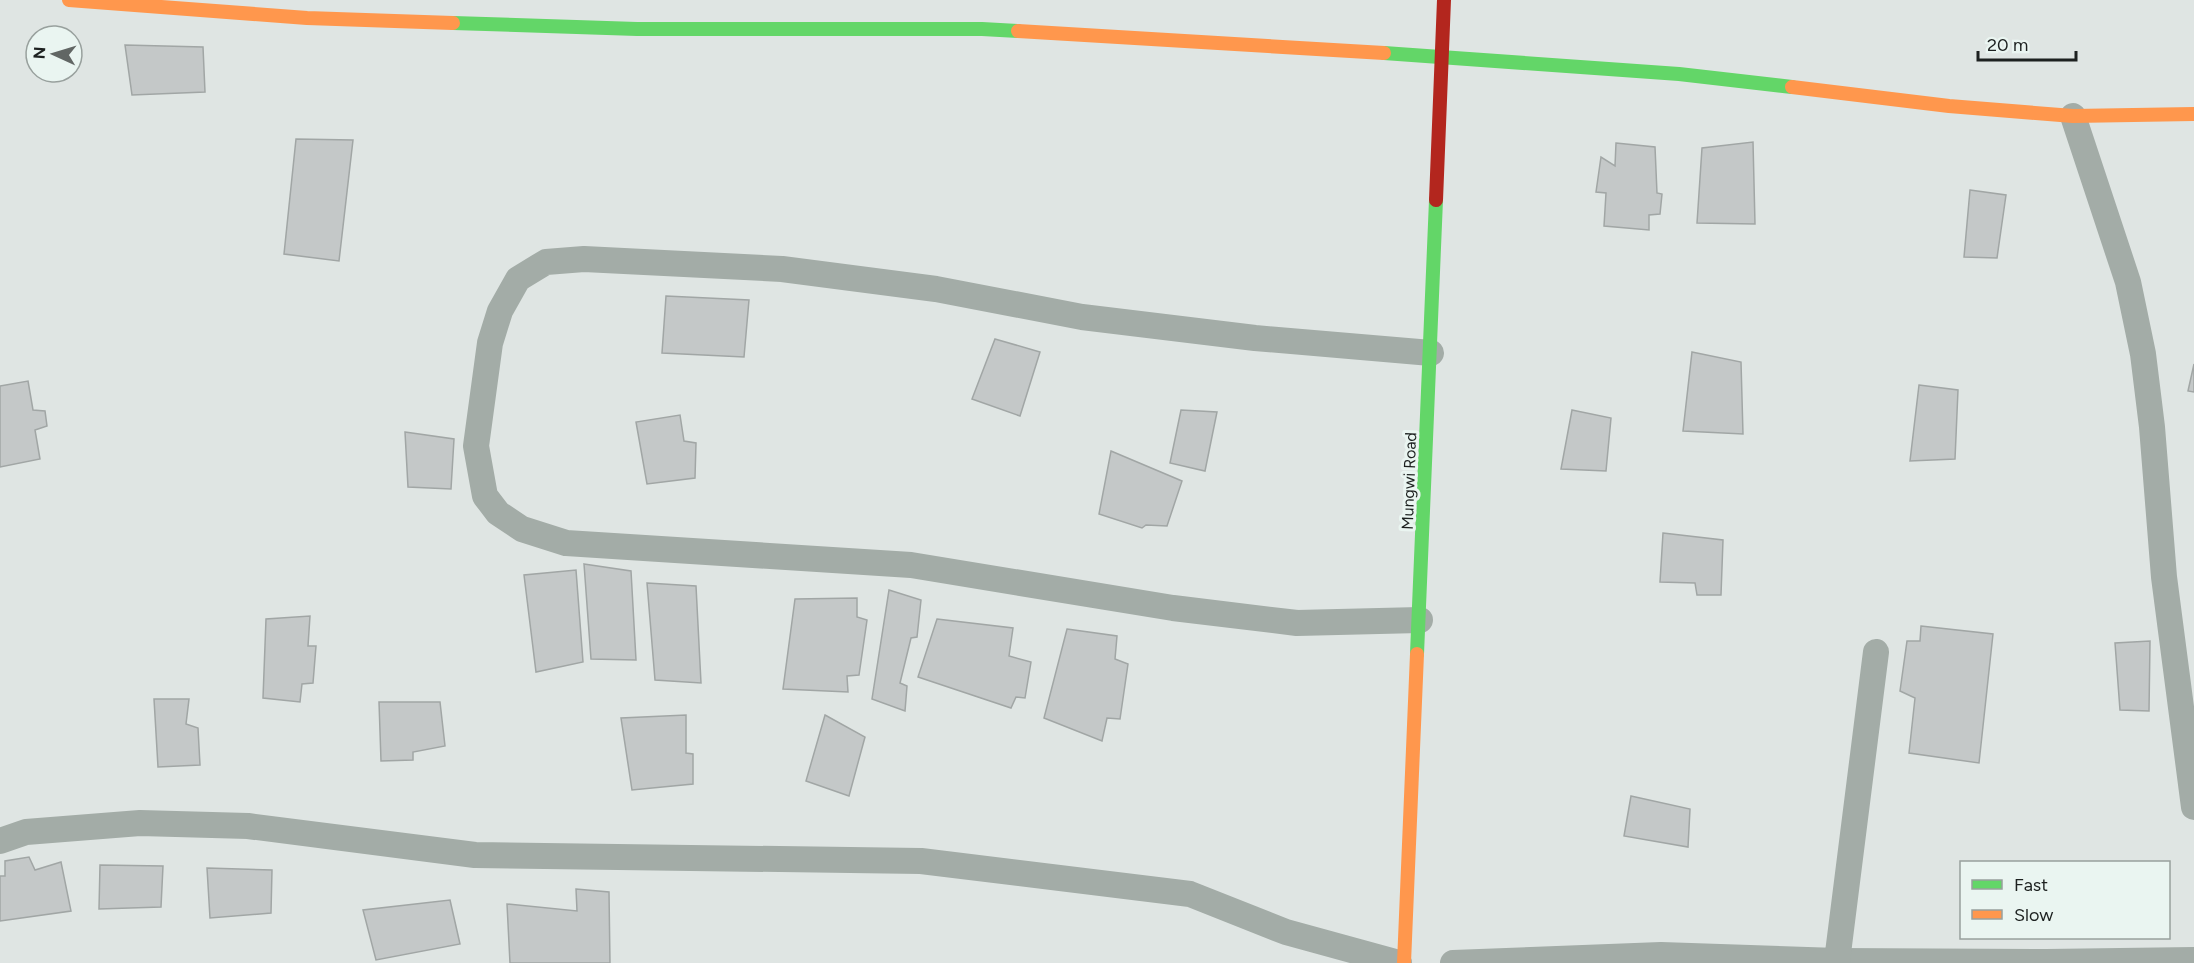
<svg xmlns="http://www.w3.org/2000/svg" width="2194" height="963" font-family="Figtree,sans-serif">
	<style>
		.building { fill: #c4c8c8; stroke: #a1a6a5; stroke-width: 1.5 }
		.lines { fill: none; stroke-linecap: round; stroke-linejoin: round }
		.street { stroke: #a3aca7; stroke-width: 26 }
		.fast { stroke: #63d668; stroke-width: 14 }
		.slow { stroke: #ff974d; stroke-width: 14 }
		.jam { stroke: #b3261e; stroke-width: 14 }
		.labels { text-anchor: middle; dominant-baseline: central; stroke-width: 6; stroke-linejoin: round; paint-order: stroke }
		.street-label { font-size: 16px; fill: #1d2120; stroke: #eaf5f1 }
	</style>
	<rect width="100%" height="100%" fill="#dfe5e3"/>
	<!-- building -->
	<g class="building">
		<path d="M 125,45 L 203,47 L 205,92 L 132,95 Z"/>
		<path d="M 296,139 L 353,140 L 339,261 L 284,254 Z"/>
		<path d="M 1753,142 L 1755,224 L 1697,223 L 1702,148 Z"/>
		<path d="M 1616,143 L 1655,147 L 1657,193 L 1662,194 L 1660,214 L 1649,215 L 1649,230 L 1604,226 L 1606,193 L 1596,192 L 1601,157 L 1615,166 Z"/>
		<path d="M 1970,190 L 2006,195 L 1997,258 L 1964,257 Z"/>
		<path d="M 666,296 L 749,300 L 744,357 L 662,353 Z"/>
		<path d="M 995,339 L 1040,352 L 1020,416 L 972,399 Z"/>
		<path d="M 1692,352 L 1741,362 L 1743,434 L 1683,431 Z"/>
		<path d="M 2194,364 L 2194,392 L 2188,391 Z"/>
		<path d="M 28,381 L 33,410 L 45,411 L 47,426 L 35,430 L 40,459 L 0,467 L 0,386 Z"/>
		<path d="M 1919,385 L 1958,390 L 1955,459 L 1910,461 Z"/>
		<path d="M 1181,410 L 1217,412 L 1205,471 L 1170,463 Z"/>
		<path d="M 1572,410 L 1611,418 L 1606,471 L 1561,469 Z"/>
		<path d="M 680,415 L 684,441 L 696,443 L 695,478 L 647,484 L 636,422 Z"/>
		<path d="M 405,432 L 454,439 L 451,489 L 408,487 Z"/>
		<path d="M 1111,451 L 1182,481 L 1167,526 L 1146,525 L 1142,528 L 1099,514 Z"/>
		<path d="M 1663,533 L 1723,540 L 1721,595 L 1697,595 L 1695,583 L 1660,582 Z"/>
		<path d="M 584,564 L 631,571 L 636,660 L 591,659 Z"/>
		<path d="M 576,570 L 583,662 L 536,672 L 524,575 Z"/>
		<path d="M 647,583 L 696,586 L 701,683 L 655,680 Z"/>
		<path d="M 889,590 L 921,600 L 917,637 L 911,638 L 900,683 L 907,686 L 905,711 L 872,699 Z"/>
		<path d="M 857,598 L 857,617 L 867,620 L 859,675 L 847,676 L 848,692 L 783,689 L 795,599 Z"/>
		<path d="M 310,616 L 308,646 L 316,646 L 313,683 L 302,684 L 300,702 L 263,698 L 266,619 Z"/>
		<path d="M 937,619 L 1013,628 L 1009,656 L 1031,662 L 1025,698 L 1016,697 L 1011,708 L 918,677 Z"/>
		<path d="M 1921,626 L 1993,634 L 1979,763 L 1909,753 L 1915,698 L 1900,691 L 1907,641 L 1920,641 Z"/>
		<path d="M 1067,629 L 1117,636 L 1115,659 L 1128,664 L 1120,719 L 1107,718 L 1102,741 L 1044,718 Z"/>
		<path d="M 2150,641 L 2149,711 L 2120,710 L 2115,643 Z"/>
		<path d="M 154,699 L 189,699 L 186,724 L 198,728 L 200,765 L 158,767 Z"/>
		<path d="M 379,702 L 440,702 L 445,746 L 413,752 L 413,760 L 381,761 Z"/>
		<path d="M 686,715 L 686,753 L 693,754 L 693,784 L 632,790 L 621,718 Z"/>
		<path d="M 825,715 L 865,737 L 849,796 L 806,781 Z"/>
		<path d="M 1631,796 L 1690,809 L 1688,847 L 1624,836 Z"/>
		<path d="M 29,857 L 35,870 L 61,862 L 71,911 L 0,921 L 0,876 L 5,876 L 5,861 Z"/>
		<path d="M 100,865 L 163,866 L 161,907 L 99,909 Z"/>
		<path d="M 207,868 L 272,870 L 271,913 L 210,918 Z"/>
		<path d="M 576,889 L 609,892 L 610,963 L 510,963 L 507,904 L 577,911 Z"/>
		<path d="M 450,900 L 460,944 L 376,960 L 363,910 Z"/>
	</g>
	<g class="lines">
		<!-- street -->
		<g class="street">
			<path d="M 2073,116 L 2128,282 L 2143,354 L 2152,427 L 2164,577 L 2194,807"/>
			<path d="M 1420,620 L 1297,623 L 1173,608 L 911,565 L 566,543 L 522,529 L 498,513 L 485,496 L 476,446 L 490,343 L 500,311 L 518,279 L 546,262 L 584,259 L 782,269 L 936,289 L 1082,317 L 1255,338 L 1431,353"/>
			<path d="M 0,841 L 26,832 L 140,823 L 248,826 L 475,855 L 921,861 L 1190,894 L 1286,932 L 1399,963"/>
			<path d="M 1837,961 L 2046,962 L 2194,960"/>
			<path d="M 1453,963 L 1661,955 L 1837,961 L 1876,652"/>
		</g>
		<!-- fast -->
		<g class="fast">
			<path d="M 453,23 L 637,29 L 982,29 L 1018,31"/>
			<path d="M 1384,53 L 1679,74 L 1792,87"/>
			<path d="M 1417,654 L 1436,200"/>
		</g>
		<!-- slow -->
		<g class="slow">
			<path d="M 69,0 L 307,18 L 453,23"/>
			<path d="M 1018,31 L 1384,53"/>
			<path d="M 1792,87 L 1949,106 L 2073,116 L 2194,114"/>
			<path d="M 1404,963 L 1417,654"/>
		</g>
		<!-- jam -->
		<path class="jam" d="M 1436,200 L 1444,0"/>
	</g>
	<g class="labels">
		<!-- street labels -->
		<g class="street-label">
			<text transform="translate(1409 481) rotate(-88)">Mungwi Road</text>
		</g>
	</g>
	<!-- legend -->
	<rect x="1960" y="861" width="210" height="78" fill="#eaf5f1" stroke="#98a09d" stroke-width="1.5"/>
	<rect x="1972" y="880" width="30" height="9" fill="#63d668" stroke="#98a09d" stroke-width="1.5"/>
	<text x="2014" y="891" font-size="18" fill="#1d2120">Fast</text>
	<rect x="1972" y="910" width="30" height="9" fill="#ff974d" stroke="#98a09d" stroke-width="1.5"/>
	<text x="2014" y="921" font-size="18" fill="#1d2120">Slow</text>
	<!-- north arrow -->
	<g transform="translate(54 54) rotate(274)"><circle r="28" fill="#eaf5f1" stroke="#98a09d" stroke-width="1.5"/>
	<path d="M0-4.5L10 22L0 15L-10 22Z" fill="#616664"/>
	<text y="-9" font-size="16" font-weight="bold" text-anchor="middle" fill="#1d2120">N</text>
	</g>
	<!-- scale -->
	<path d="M1978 51v9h98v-9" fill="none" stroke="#1d2120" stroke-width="3"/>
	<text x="1987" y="51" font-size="18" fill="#1d2120" stroke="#eaf5f1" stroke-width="4.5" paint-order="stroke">20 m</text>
</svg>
